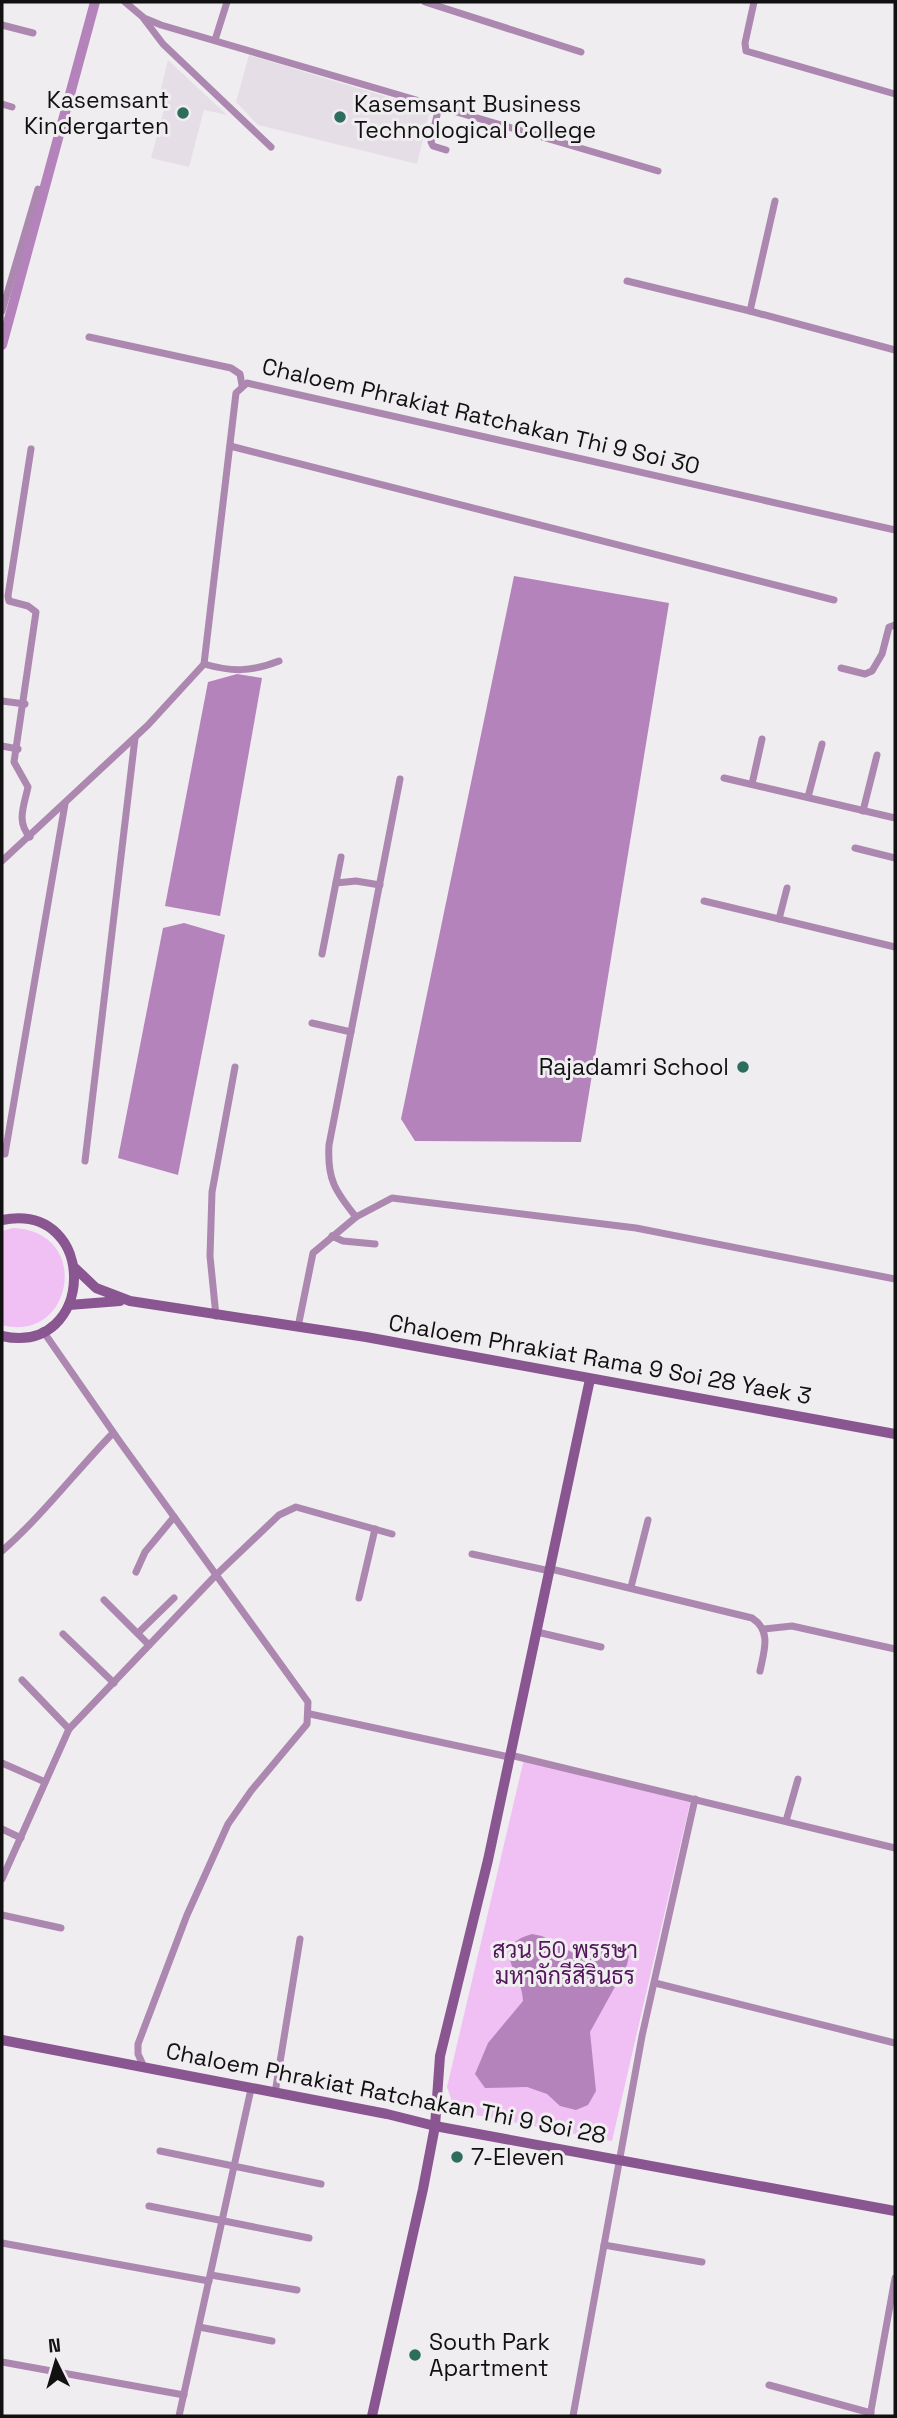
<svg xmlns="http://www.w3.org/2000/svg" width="897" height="2418" font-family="'Space Grotesk',Sarabun,sans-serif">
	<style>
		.built { fill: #e6dee7 }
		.green { fill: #f0c0f5 }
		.water { fill: #b583bb }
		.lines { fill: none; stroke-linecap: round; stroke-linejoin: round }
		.canal { stroke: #b583bb; stroke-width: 10 }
		.street { stroke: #ac88b0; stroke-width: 7 }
		.secondary { stroke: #8a5691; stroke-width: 10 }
		.poi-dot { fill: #2d6d5c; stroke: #f0edf0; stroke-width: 2.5 }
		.labels { text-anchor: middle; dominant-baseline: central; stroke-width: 6; stroke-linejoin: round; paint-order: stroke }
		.poi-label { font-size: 23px; fill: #121112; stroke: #f0edf0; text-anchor: start }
		.street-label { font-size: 23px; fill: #121112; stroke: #f0edf0 }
		.park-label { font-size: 23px; fill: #53165b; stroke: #f0edf0 }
	</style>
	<rect width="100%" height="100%" fill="#f0edf0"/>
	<!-- built -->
	<g class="built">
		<path d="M 249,55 L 430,110 L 417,164 L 258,125 L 236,102 Z"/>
		<path d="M 168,60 L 227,115 L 204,110 L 189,167 L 151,158 L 166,102 L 158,100 Z"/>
	</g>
	<!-- green -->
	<g class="green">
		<path d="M 13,1228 C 93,1231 73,1344 2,1325 L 2,1231 Z"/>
		<path d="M 524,1759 L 691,1799 L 612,2141 L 455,2111 L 447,2087 Z"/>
	</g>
	<!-- water -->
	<g class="water">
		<path d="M 514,576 L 669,603 L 581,1142 L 415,1141 L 401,1119 Z"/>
		<path d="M 237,674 L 262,678 L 220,916 L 165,906 L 208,682 Z"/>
		<path d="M 184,923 L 225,935 L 178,1175 L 118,1158 L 163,928 Z"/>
		<path d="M 532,1934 L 542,1936 L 575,1954 L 623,1949 L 629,1956 L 627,1965 L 590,2032 L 596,2091 L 588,2105 L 576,2110 L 560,2106 L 547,2094 L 527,2087 L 485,2088 L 475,2074 L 488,2043 L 523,2001 C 523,1973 487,1947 532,1934 Z"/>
	</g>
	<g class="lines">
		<!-- canal -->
		<path class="canal" d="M 2,345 L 95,2"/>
		<!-- street -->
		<g class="street">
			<path d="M 125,2 L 144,18 L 161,25 L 658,171"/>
			<path d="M 425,2 L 581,52"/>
			<path d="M 754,2 L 745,43 L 746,51 L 895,94"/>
			<path d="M 144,19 L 163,44 L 271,147"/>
			<path d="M 2,25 L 33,33"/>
			<path d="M 215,40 L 227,2"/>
			<path d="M 2,104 L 12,107"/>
			<path d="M 439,106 L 431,142 L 433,146 L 446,150"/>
			<path d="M 775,201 L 750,311 L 895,350"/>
			<path d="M 627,281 L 750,311"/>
			<path d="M 2,311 L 38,189"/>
			<path d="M 89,337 L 231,368 L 240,374 L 242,385"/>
			<path d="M 230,446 L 834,600"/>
			<path d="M 204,664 C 232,672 251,672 279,661"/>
			<path d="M 841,668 L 865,674 L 872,671 L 882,654 L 889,627 L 895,625"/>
			<path d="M 2,701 L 25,704"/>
			<path d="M 2,746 L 18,749"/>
			<path d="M 724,778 L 895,818"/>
			<path d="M 752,784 L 762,739"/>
			<path d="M 808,797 L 822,744"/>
			<path d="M 863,811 L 877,755"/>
			<path d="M 30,837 C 16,822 24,806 28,787 L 14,762 L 36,612 L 28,606 L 9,601 L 8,596 L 31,449"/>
			<path d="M 855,848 L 895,858"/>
			<path d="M 2,861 L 148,725 L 204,664 L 236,393 L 247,383 L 895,530"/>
			<path d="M 336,883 L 356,881 L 380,885"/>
			<path d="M 704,901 L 895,947"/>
			<path d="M 779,919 L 787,888"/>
			<path d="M 322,954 L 341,857"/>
			<path d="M 312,1023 L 351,1032"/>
			<path d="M 5,1154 L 65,804"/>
			<path d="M 85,1161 L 135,738"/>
			<path d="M 356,1217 C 335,1191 327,1179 329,1145 L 400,779"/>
			<path d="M 332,1236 L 343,1241 L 375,1244"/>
			<path d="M 216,1316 L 210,1256 L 212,1192 L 235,1067"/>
			<path d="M 298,1327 L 313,1253 L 356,1217 L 392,1198 L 636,1228 L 895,1279"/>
			<path d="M 43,1331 L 120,1442 L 308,1702 L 307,1724 L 251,1791 L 228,1824 L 187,1915 L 138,2044 L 138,2054 L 144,2067"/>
			<path d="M 2,1551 C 43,1515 75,1472 113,1433"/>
			<path d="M 472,1554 L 550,1571"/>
			<path d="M 551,1569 L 752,1618 C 772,1631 764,1651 760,1671"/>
			<path d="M 136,1572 L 145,1552 L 174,1517"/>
			<path d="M 631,1587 L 648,1520"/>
			<path d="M 359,1598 L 375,1529"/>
			<path d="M 104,1600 L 149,1645"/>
			<path d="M 764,1629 L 792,1626 L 895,1649"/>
			<path d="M 537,1632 L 601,1647"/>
			<path d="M 138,1633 L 174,1598"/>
			<path d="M 63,1634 L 114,1683"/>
			<path d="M 22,1680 L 69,1729"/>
			<path d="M 310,1714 L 509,1757"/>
			<path d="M 510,1755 L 895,1848"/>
			<path d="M 2,1763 L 45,1782"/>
			<path d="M 786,1821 L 798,1779"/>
			<path d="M 2,1829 L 21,1838"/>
			<path d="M 2,1879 L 69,1729 L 216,1575 L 279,1515 L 296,1507 L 392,1534"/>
			<path d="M 2,1915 L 61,1928"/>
			<path d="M 655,1983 L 895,2043"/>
			<path d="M 275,2093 L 300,1939"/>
			<path d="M 160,2151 L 321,2184"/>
			<path d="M 149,2206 L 309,2238"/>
			<path d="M 2,2243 L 209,2281"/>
			<path d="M 604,2245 L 702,2262"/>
			<path d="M 211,2275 L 297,2290"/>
			<path d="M 199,2327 L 272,2341"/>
			<path d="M 2,2362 L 184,2395"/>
			<path d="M 769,2385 L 871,2413"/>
			<path d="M 179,2416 L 251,2089"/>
			<path d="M 573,2416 L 642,2036 L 695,1799"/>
			<path d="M 870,2416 L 895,2278"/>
		</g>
		<!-- secondary -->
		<g class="secondary">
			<path d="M 2,1220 C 100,1201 96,1357 2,1336"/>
			<path d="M 75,1268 L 96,1288 L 130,1301 L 366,1337 L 895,1434"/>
			<path d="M 69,1305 L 120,1301"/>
			<path d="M 2,2040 L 387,2114 L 435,2126 L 895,2211"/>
			<path d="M 372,2416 L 423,2189 L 435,2126 L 440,2056 L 488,1860 L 590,1379"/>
		</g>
	</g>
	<!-- markers -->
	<g class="poi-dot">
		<circle cx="183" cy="113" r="7"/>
		<circle cx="340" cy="117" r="7"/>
		<circle cx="743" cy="1067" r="7"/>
		<circle cx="457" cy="2157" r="7"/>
		<circle cx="415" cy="2355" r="7"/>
	</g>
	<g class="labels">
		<!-- poi labels -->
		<g class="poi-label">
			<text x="169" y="100" text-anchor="end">Kasemsant<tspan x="169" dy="26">Kindergarten</tspan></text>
			<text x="354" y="104">Kasemsant Business<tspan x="354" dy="26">Technological College</tspan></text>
			<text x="729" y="1067" text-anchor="end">Rajadamri School</text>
			<text x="471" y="2157">7-Eleven</text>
			<text x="429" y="2342">South Park<tspan x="429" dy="26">Apartment</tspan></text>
		</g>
		<!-- street labels -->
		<g class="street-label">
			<text transform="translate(481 416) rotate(13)">Chaloem Phrakiat Ratchakan Thi 9 Soi 30</text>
			<text transform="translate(600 1359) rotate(10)">Chaloem Phrakiat Rama 9 Soi 28 Yaek 3</text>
			<text transform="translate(386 2093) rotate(11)">Chaloem Phrakiat Ratchakan Thi 9 Soi 28</text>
		</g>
		<!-- park labels -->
		<g class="park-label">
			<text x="565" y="1950">สวน 50 พรรษา<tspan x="565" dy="26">มหาจักรีสิรินธร</tspan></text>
		</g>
	</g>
	<!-- border -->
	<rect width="897" height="2418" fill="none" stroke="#121112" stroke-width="7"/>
	<!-- north arrow -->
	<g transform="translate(56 2362) rotate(355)" stroke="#f0edf0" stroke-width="5" paint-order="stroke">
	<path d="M0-5L12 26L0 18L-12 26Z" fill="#121112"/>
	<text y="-10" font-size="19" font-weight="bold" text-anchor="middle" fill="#121112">N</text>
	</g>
</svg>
